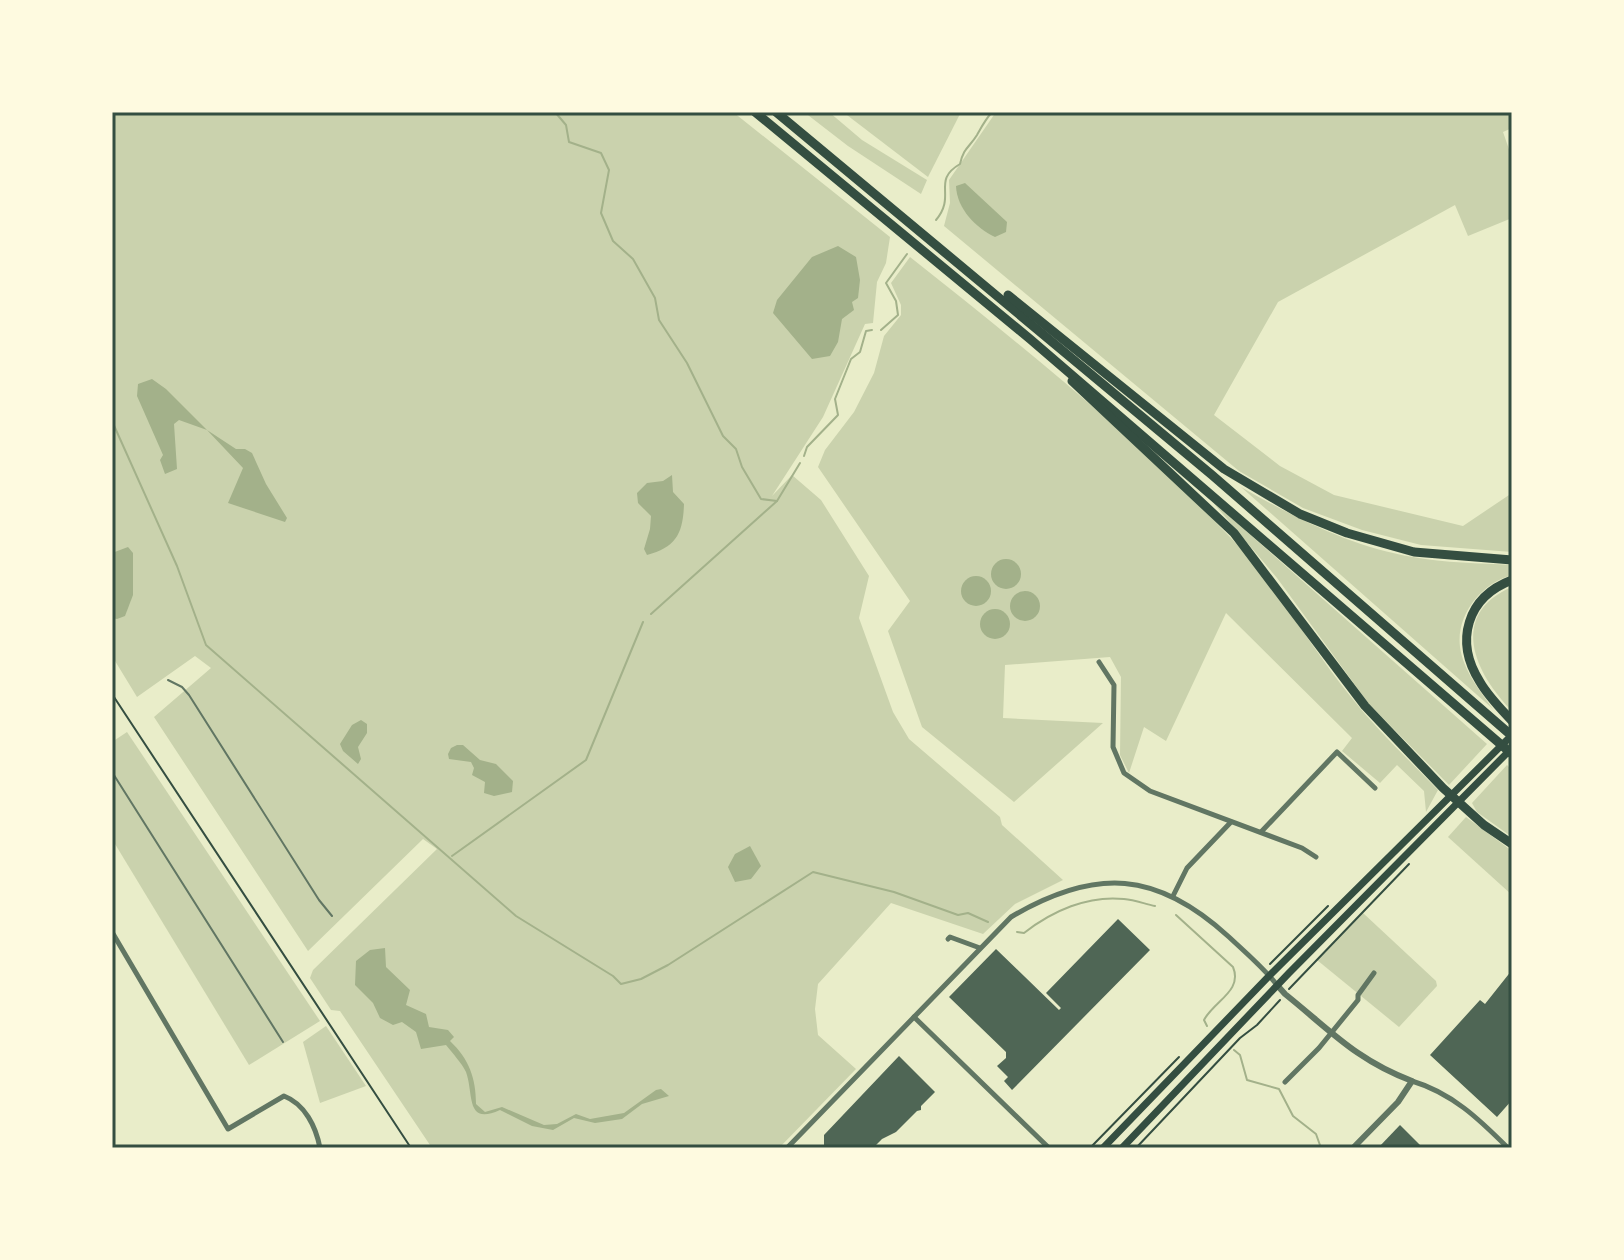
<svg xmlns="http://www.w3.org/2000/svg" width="1624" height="1260" font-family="Helvetica,sans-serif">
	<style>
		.green { fill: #cad2ad }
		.water { fill: #a3b18a }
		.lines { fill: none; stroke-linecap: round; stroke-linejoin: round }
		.stream { stroke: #a3b18a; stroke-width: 2 }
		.building { fill: #4f6655 }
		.path { stroke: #344e41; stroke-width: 2 }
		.service { stroke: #617663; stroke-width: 2 }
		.minor { stroke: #617663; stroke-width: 5 }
		.tertiary { stroke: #617663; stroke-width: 6 }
		.secondary { stroke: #344e41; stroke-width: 7 }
		.motorway { stroke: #344e41; stroke-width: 9 }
		.neatline { fill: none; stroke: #344e41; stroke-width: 3 }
	</style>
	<rect width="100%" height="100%" fill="#e9edc9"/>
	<!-- green -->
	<g class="green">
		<path d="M 112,112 L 733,112 L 890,237 L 886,263 L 877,282 L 873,323 L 865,324 L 823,417 L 772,496 L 792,475 L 821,500 L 869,576 L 859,618 L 893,712 L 909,739 L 1000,817 L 1002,825 L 1063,880 L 1015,904 L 983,934 L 891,903 L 818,984 L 815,1009 L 818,1035 L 856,1069 L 779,1148 L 432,1148 L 340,1011 L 331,1010 L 310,978 L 313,970 L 437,849 L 423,839 L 308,951 L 154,717 L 211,668 L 195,656 L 137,697 L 112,656 Z"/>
		<path d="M 804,112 L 829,112 L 862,140 L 927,180 L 921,194 L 848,146 Z"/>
		<path d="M 843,112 L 961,112 L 928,177 Z"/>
		<path d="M 996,112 L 1512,112 L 1512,128 L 1503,132 L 1512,158 L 1512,218 L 1468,236 L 1455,205 L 1278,302 L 1214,415 L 1280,466 L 1334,495 L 1463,526 L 1512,493 L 1512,552 L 1421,545 L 1362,530 L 1303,508 L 1239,471 L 944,226 L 950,203 L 949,180 Z"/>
		<path d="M 910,257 C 1021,345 1132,434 1230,537 C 1276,585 1309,645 1351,697 C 1377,730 1408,759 1438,790 L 1426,812 L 1424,791 L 1397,765 L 1380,783 L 1342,751 L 1352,738 L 1226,613 L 1166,741 L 1144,727 L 1129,773 L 1120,755 L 1121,677 L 1110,657 L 1005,665 L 1003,718 L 1103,723 L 1014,802 L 922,727 L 888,631 L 910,601 L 818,467 L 825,450 L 854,412 L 874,373 L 884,336 L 901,315 L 901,305 L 891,283 Z"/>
		<path d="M 1241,487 C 1294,517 1351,547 1413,557 C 1445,563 1479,563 1512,565 L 1512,575 C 1482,583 1456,614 1460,647 C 1463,670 1480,691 1493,709 Z"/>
		<path d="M 1211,500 L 1487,744 L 1449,785 L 1369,704 L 1277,578 Z"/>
		<path d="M 1512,587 L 1512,711 C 1474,673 1448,614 1512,587 Z"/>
		<path d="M 127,732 L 320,1021 L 249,1065 L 112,839 L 112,742 Z"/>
		<path d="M 1507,765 L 1512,770 L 1512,837 L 1477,812 L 1472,803 Z"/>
		<path d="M 1466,817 L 1512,851 L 1512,895 L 1448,837 Z"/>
		<path d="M 1363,913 L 1436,981 L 1437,986 L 1399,1027 L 1317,960 Z"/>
		<path d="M 326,1026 L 366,1086 L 320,1103 L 303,1042 Z"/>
	</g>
	<!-- water -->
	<g class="water">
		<path d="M 965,183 L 1007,222 L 1006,232 L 995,237 C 976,228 957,209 956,186 Z"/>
		<path d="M 838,246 L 856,257 L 860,280 L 858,298 L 852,302 L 854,310 L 842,319 L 838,342 L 830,356 L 812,359 L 773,313 L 777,300 L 812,257 Z"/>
		<path d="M 152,379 L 166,389 L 207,430 L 236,449 L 245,449 L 252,453 L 266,484 L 287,518 L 285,522 L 228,503 L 243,468 L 207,430 L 179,420 L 174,424 L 177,469 L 165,474 L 160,460 L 163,455 L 137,396 L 138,384 Z"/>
		<path d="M 672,475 L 673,492 L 684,504 C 683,534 676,547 647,555 L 644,549 L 650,529 L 651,516 L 638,503 L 637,493 L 647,483 L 663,481 Z"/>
		<path d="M 128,547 L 133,553 L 133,595 L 125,616 L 117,619 L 112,618 L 112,553 Z"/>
		<circle cx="1006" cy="574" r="15"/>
		<circle cx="976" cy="591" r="15"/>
		<circle cx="1025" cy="606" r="15"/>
		<circle cx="995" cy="624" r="15"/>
		<path d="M 361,720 L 367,724 L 367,733 L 358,747 L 361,759 L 358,764 L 343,751 L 340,744 L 352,725 Z"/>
		<path d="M 457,745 L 463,745 L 480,760 L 496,764 L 513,781 L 512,792 L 494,796 L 484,793 L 485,782 L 472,775 L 474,768 L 471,762 L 449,759 L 448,754 L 451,748 Z"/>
		<path d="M 750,846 L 761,866 L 751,879 L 735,882 L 728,867 L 735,854 Z"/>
		<path d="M 385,948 L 386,967 L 410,990 L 406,1005 L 426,1014 L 429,1027 L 448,1030 L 454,1037 L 450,1041 C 469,1059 476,1078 476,1104 L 485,1112 L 502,1107 L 544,1125 L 557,1124 L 576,1114 L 590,1119 L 624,1113 L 656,1090 L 661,1089 L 669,1096 L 642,1104 L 622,1119 L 595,1123 L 574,1118 L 553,1130 L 532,1126 L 500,1110 C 465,1126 474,1094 466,1072 C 461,1062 453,1054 446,1045 L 421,1049 L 416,1032 L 402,1022 L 393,1025 L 380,1018 L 373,1003 L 355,985 L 356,961 L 370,950 Z"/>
	</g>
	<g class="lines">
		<!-- stream -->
		<g class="stream">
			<path d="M 555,112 L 566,125 L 569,142 L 601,153 L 609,170 L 601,213 L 613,241 L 633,259 L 655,298 L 659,320 L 687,363 L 723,436 L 736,449 L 742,467 L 761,499 L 777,501"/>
			<path d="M 936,220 C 957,195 931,181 960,164 C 964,147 969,148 977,135 C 982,126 985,120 992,112"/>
			<path d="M 881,330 L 898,315 L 896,301 L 886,283 L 907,254"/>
			<path d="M 112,421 L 177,566 L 206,645 L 516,916 L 613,976 L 621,984 L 641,979 L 668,965 L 813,872 L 894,892 L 958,915 L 968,913 L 988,922"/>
			<path d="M 804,456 L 807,447 L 838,415 L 835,399 L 851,359 L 860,352 L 866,331 L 872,330"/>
			<path d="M 651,614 L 777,501 L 800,463"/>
			<path d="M 452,856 L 586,760 L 643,622"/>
			<path d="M 1176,915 L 1233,967 C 1243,991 1214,1001 1204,1020 L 1207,1026"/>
			<path d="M 1017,932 L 1024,933 C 1052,911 1088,895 1124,899 C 1135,900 1145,904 1155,906"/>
			<path d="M 1234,1050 L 1240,1055 L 1247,1080 L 1279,1089 L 1293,1116 L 1316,1134 L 1321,1148"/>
		</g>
	</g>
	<!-- building -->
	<g class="building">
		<path d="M 1118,919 L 1150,950 L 1012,1090 L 1004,1081 L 1008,1077 L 997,1066 L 1006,1058 L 1006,1052 L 949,997 L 996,949 L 1059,1010 L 1061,1008 L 1046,993 Z"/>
		<path d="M 1512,970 L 1512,1100 L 1497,1117 L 1430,1055 L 1480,1000 L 1485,1004 Z"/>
		<path d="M 899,1056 L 935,1092 L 921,1106 L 921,1110 L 917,1111 L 896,1132 L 882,1139 L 873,1148 L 824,1148 L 824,1135 Z"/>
		<path d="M 1400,1125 L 1423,1148 L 1378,1148 Z"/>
	</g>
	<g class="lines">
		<!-- path -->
		<g class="path">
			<path d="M 112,694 L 411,1148"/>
			<path d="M 1270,964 L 1328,906"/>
			<path d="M 1289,989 L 1409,864"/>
			<path d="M 1090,1148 L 1179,1057"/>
			<path d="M 1136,1148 L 1240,1038 L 1257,1025 L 1280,1000"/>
		</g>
		<!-- service -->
		<g class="service">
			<path d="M 168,680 L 182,687 L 189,695 L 319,900 L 332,916"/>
			<path d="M 112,772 L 283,1042"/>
		</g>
		<!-- minor -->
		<g class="minor">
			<path d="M 1099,662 L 1114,685 L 1113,747 L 1124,773 L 1150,791 L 1302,848 L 1316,857"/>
			<path d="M 1261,832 L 1337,752 L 1375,788"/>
			<path d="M 1173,896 L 1187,868 L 1231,822"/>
			<path d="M 112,932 L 228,1129 L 284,1096 C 305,1104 316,1127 320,1148"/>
			<path d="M 948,939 L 950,937 L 980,948"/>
			<path d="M 914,1017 L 1049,1148"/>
			<path d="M 1412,1081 C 1452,1093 1479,1119 1508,1148"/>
			<path d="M 1285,1082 L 1319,1048 L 1358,1000 L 1358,995 L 1374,973"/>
			<path d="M 787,1148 L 1011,917 C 1096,867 1157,871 1229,937 C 1246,953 1263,967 1277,985"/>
		</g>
		<!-- tertiary -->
		<path class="tertiary" d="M 1277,985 L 1285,994 C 1330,1030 1356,1060 1412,1081 L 1398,1102 L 1353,1148"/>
		<!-- secondary -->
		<g class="secondary">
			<path d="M 1103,1148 L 1270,975 L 1512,735"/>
			<path d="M 1122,1148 L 1289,973 L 1512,748"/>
		</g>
		<!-- motorway -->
		<g class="motorway">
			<path d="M 755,112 L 1030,339 L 1512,754"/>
			<path d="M 776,112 L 1212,475 L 1512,736"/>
			<path d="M 1008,295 L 1224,469 L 1300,514 L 1347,533 L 1414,552 L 1512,560"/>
			<path d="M 1072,381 L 1234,533 L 1365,706 L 1443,788 L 1484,825 L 1512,844"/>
			<path d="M 1512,580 C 1467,597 1454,641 1480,682 C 1488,696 1501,709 1512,721"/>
		</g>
	</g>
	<!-- border -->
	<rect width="1624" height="1260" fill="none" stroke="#fefae0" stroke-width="228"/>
	<rect x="114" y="114" width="1396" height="1032" class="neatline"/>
</svg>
